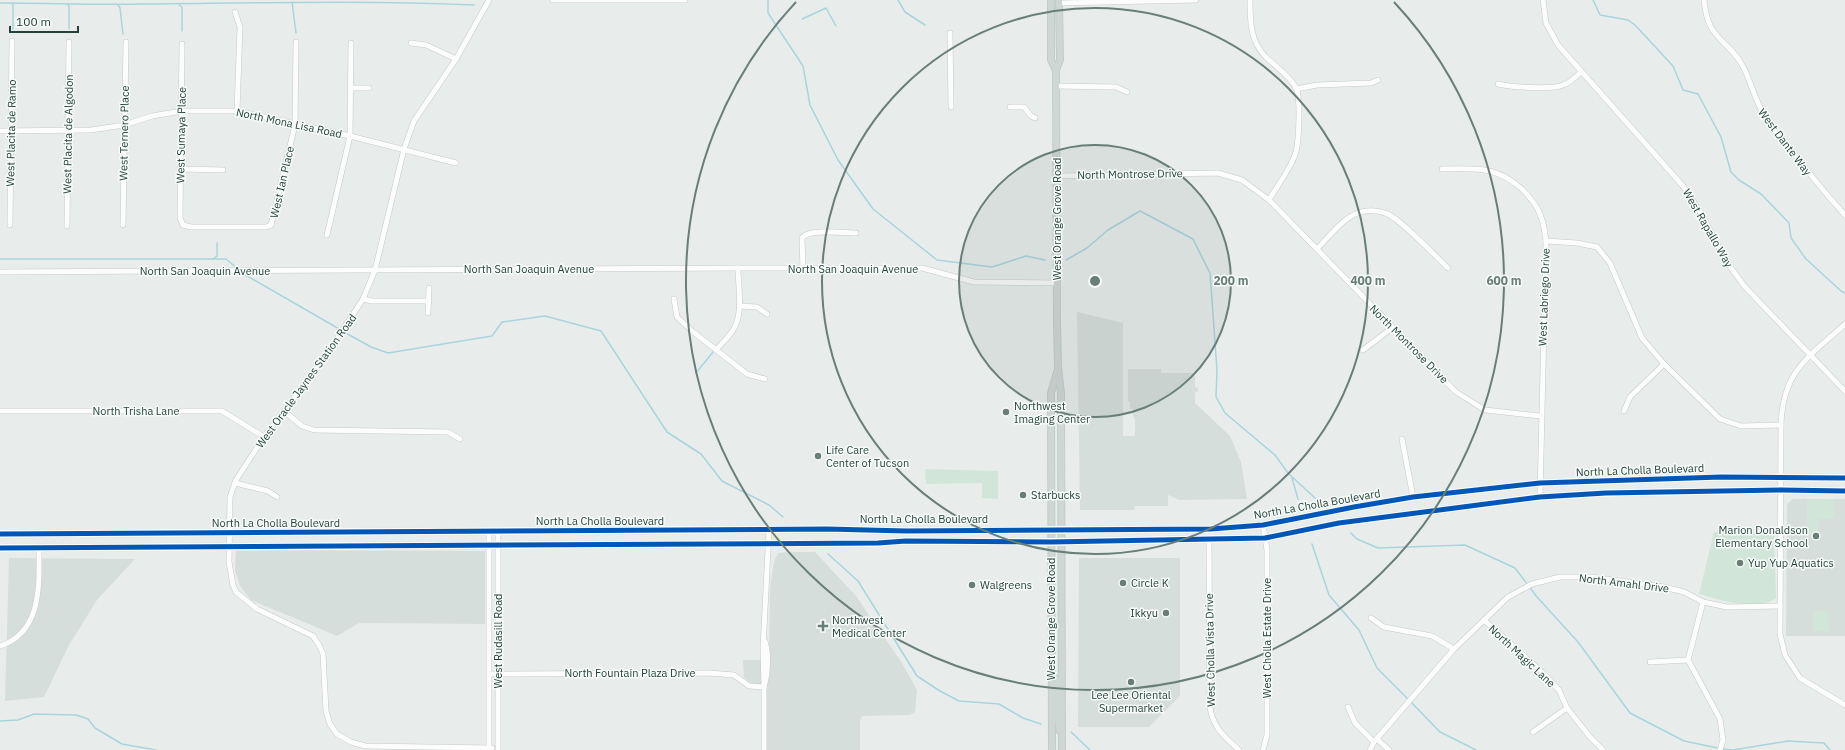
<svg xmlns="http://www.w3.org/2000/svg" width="1845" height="750" font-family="'IBM Plex Sans',sans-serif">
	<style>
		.built { fill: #d6dedb }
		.green { fill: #d1e6d8 }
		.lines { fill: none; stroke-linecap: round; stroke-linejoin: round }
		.stream { stroke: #a9d4db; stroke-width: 1.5 }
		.minor-casing { stroke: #c5cac8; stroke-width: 6 }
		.major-casing { stroke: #c3ccc9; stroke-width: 8 }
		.minor { stroke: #fcfcfc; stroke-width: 5 }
		.major { stroke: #cfd7d5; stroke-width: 6 }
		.cycleway-casing { stroke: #f7fbf9; stroke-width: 8 }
		.cycleway { stroke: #0057b8; stroke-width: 5 }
		.ring { fill: none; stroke: #697e78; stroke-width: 2 }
		.poi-dot { fill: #697e78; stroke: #f7fbf9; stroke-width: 1.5 }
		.labels { text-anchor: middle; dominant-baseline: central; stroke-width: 3; stroke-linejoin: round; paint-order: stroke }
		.street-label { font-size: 11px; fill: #24423a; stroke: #f7fbf9 }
		.poi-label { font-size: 11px; fill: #24423a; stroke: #f7fbf9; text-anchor: start }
		.centre { fill: #697e78; stroke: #f7fbf9; stroke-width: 2 }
		.ring-label { font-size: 12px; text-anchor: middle; font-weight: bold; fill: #697e78; stroke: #f7fbf9; stroke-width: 3; stroke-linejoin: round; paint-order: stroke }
	</style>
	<rect width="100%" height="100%" fill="#e8edeb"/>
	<!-- built -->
	<g class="built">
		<path d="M 1077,312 L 1123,323 L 1123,436 L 1135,436 L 1135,420 L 1132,412 L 1134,411 L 1133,409 L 1130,409 L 1130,402 L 1128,401 L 1128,369 L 1161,369 L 1161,373 L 1195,373 L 1195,387 L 1198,388 L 1198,392 L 1195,392 L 1195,403 L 1230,436 L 1241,462 L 1247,499 L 1179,500 L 1168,495 L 1168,506 L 1135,506 L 1134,510 L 1080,510 Z"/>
		<path d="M 1793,499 L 1845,499 L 1845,636 L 1786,636 L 1787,504 Z"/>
		<path d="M 236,550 L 485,551 L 485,624 L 359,623 L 337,636 L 251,600 L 240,586 L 235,571 Z"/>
		<path d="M 795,552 L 815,552 L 856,596 L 902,663 L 917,690 L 915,712 L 910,715 L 862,716 L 860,721 L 860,750 L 767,750 L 767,684 L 757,684 L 749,682 L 744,677 L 743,660 L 761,660 L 769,657 L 770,588 L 774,562 L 778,553 Z"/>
		<path d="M 9,558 L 135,559 L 97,600 L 69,645 L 44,697 L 5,701 Z"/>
		<path d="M 1079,558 L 1180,558 L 1180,696 L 1149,727 L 1078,727 Z"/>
	</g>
	<!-- green -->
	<g class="green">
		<path d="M 925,469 L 998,471 L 998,499 L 982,498 L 982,483 L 926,484 Z"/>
		<path d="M 1833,499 L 1835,518 L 1818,519 L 1818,534 L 1807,534 L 1807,500 Z"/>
		<path d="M 1714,532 L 1774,533 L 1776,598 C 1758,612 1719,600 1699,594 Z"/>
		<path d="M 1813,611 L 1828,611 L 1829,631 L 1813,631 Z"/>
	</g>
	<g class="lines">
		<!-- stream -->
		<g class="stream">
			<path d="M 768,0 L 768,13 L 803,66 L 810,105 L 838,160 L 873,209 L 937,260 L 992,267 L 1026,256 L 1045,260"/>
			<path d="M 898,0 L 905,12 L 925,25"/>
			<path d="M 1593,0 L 1600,15 L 1628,20 L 1635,25 L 1673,66 L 1683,90 L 1698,94 L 1721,137 L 1731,172 L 1739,180 L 1761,194 L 1789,223 L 1791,238 L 1806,259 L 1841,291 L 1845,293"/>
			<path d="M 292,2 L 296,33"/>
			<path d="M 0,3 C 47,3 95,5 142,4 C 253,3 363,0 474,5"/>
			<path d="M 13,3 L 13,29"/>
			<path d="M 67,4 L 69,6 L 69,29"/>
			<path d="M 118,5 L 120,8 L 123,34"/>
			<path d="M 179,5 L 182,7 L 182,31"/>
			<path d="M 802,19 L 826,8 L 836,26"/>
			<path d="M 0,259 L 226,259 L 238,269"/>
			<path d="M 213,259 L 217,256 L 217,243"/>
			<path d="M 1066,260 L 1087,248 L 1108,230 L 1140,211 L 1193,239 L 1210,273 L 1217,370 L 1216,397 L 1225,413 L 1275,455 L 1288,473 L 1317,500"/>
			<path d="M 242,273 L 341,330"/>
			<path d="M 344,332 L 371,347 L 388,353 L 492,336 L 502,322 L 545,316 L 601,331 L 667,432 L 701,454 L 722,481 L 769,505 L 783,517"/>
			<path d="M 696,373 L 713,352"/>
			<path d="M 1292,478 L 1298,499"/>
			<path d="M 1351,533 L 1357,539 L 1378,548 L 1465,545 L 1515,568 L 1537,597 L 1578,642 L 1630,713 L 1684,741 L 1718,748"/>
			<path d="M 1312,544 L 1329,595 L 1359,630 L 1377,668 L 1408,699"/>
			<path d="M 828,554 L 858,581 L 917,676 L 940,691 L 959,701 L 999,704 L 1023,718 L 1041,724"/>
			<path d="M 1411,702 L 1440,732 L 1476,750"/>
			<path d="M 0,721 L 18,720 L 34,714 L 76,715 L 88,719 L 95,728 L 122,744 L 156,750"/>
			<path d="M 1071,732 L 1090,750"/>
			<path d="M 1722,749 L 1733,750 L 1788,741 L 1824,743 L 1830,750"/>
		</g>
		<defs>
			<g id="minor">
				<path d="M 489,0 L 456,59 L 414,121 L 404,149 L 375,270 L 363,299 L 326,356 L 264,437 L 236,480 L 230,497 L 229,562 L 233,585 L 236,592 L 257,609 L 313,636 L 319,645 L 323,654 L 326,711 L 330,724 L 337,734 L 351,742 L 365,746 L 492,748"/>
				<path d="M 553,0 L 685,0"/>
				<path d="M 1250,0 C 1250,20 1250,42 1266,57 C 1276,67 1289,75 1296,88 C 1301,98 1299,144 1295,155 C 1289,171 1277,186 1269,200"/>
				<path d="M 1543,0 L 1546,23 L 1558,45 L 1683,186 L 1702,215 L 1726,261 L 1745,287 L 1845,391"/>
				<path d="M 1704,0 C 1708,40 1723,35 1741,63 C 1751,79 1754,100 1765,116 C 1771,127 1781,137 1789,147 C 1807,171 1825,193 1845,215"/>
				<path d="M 1059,3 L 1196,0"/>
				<path d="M 235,12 L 240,27 L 237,111"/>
				<path d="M 950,33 L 951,107"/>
				<path d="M 411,43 L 426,45 L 456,59"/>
				<path d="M 182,44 L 180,218 L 183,225"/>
				<path d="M 1498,84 C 1510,87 1553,90 1563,85 C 1570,83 1576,77 1581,72"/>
				<path d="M 1056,86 L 1116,87 L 1127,92"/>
				<path d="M 351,88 L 369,88"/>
				<path d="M 1296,89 L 1317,85 L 1371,83 L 1378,80"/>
				<path d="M 1010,107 L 1024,107 L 1031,116 L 1035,118"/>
				<path d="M 0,131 L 91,130 L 124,125 L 152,116 L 182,111 L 237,111 L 350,136 L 456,163"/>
				<path d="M 181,169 L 223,170"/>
				<path d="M 1442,169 C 1476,169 1495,165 1522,189 C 1530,197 1538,206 1541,217 C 1544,224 1545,233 1546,241 L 1540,497"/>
				<path d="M 1057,176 L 1218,173 L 1242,180 L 1269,200 L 1456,392 L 1485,410 L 1541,416"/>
				<path d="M 10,225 L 12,41"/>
				<path d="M 123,225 L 126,42"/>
				<path d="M 183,225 L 191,227 L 266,227 L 271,225"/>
				<path d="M 271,225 L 295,125 L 296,42"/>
				<path d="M 67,226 L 69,42"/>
				<path d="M 327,235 L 350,136 L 351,43"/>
				<path d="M 1546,241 L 1577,243 L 1597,247 L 1610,263 L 1642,338 L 1664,364 L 1720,419 L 1741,426 L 1781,425"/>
				<path d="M 1317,249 C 1326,240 1339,223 1350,217 C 1360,210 1374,209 1385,213 C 1399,217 1435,256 1448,268"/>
				<path d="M 803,270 L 802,238 C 808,228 844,233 856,233"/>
				<path d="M 0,272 L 738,268 L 922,268 L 974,282 L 1056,283"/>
				<path d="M 363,299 L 372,301 L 429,301"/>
				<path d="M 674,299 L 677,317 L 692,331 L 747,374 L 765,379"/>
				<path d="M 739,306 L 757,307 L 767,314"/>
				<path d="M 428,313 L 429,288"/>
				<path d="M 1845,324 C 1808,358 1783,370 1781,425 L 1780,634 L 1785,655 L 1800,678 L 1845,705"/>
				<path d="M 717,349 C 722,343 729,337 733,330 C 744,313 738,287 738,268"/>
				<path d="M 1363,350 L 1392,328"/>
				<path d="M 0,411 L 222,411 L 264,437"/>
				<path d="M 284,411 L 302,426 L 314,430 L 448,432 L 460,439"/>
				<path d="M 1624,411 L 1630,397 L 1664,364"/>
				<path d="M 1402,439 L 1413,497"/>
				<path d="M 235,483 L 268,491 L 277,497"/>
				<path d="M 1263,525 L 1267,550 L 1267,735 L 1263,750"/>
				<path d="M 1209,540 L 1210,707 C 1213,728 1224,736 1239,750"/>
				<path d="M 1703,602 L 1688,660 L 1720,719 L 1723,740 L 1720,750"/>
				<path d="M 1371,618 L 1384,627 L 1432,636 L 1454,649"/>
				<path d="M 1484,620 L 1542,672 L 1559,690 L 1567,708 L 1590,737 L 1603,750"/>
				<path d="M 765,641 C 769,654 768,674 764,687 L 763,649 L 769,530"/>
				<path d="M 0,646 C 43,632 39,583 39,547"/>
				<path d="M 1650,662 L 1688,660"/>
				<path d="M 492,674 L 709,673 L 734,675 L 749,686 L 764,687 L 764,750"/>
				<path d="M 1348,707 L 1355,723 L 1374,742"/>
				<path d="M 1533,732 L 1567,708"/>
				<path d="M 1377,739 L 1389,750"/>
				<path d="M 489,750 L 489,532"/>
				<path d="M 498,750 L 498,532"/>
				<path d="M 1370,750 L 1374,742 L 1454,649 L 1508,597 L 1532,584 L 1560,577 L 1591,577 L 1664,587 L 1684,592 L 1703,602 L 1727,607 L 1780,606"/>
			</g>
			<g id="major">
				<path d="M 1051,0 L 1051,60 L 1056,70"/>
				<path d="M 1059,0 L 1060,60 L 1056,70 L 1057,323 L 1058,368 L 1061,393 L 1062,750"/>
				<path d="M 0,534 L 827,529 L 906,531 L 1211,529 L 1263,525 L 1354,507 L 1413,497 L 1540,483 L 1721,477 L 1845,478"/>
				<path d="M 0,548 L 878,543 L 906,541 L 1051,542 L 1265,538 L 1339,523 L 1540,497 L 1606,493 L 1781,490 L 1845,491"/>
				<path d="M 1051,677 L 1054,677 L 1057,681 L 1057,714 L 1060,731"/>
				<path d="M 1052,750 L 1051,393 L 1057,372"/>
			</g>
		</defs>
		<!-- minor casing -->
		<use href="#minor" class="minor-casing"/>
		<!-- major casing -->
		<use href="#major" class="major-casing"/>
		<!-- minor -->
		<use href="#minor" class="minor"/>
		<!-- major -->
		<use href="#major" class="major"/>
		<defs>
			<g id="cycleway">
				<path d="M 0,534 L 827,529 L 906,531 L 1211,529 L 1263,525 L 1354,507 L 1413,497 L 1540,483 L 1721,477 L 1845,478"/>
				<path d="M 0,548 L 878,543 L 906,541 L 1051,542 L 1265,538 L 1339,523 L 1540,497 L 1606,493 L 1781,490 L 1845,491"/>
			</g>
		</defs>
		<!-- cycleway casing -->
		<use href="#cycleway" class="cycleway-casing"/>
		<!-- cycleway -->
		<use href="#cycleway" class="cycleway"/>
	</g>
	<!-- distance rings -->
	<circle cx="1095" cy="281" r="136" fill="#697e78" fill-opacity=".12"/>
	<g class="ring">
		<circle cx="1095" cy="281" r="136"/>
		<circle cx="1095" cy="281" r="273"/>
		<path d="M1394 2A409 409 0 1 1 796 2"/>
	</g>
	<!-- markers -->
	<g class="poi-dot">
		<circle cx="1006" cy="412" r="4"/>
		<circle cx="818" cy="456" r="4"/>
		<circle cx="1023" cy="495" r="4"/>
		<circle cx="1816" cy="536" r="4"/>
		<circle cx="1740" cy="563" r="4"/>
		<circle cx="1123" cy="583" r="4"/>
		<circle cx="972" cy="585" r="4"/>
		<circle cx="1166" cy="613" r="4"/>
		<path d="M821 620h4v4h4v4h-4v4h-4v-4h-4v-4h4z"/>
		<circle cx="1131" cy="682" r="4"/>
	</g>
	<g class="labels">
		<!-- street labels -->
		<g class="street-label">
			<text transform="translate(289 123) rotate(12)">North Mona Lisa Road</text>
			<text transform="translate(11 133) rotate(-89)">West Placita de Ramo</text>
			<text transform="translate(124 133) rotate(-89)">West Ternero Place</text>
			<text transform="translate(68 134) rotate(-89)">West Placita de Algodon</text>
			<text transform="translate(181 135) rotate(-89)">West Sumaya Place</text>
			<text transform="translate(1785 142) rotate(53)">West Dante Way</text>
			<text transform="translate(1130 174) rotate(-1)">North Montrose Drive</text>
			<text transform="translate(282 182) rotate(-77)">West Ian Place</text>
			<text transform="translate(1057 219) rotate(-90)">West Orange Grove Road</text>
			<text transform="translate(1708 228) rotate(60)">West Rapallo Way</text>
			<text x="529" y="269">North San Joaquin Avenue</text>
			<text x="853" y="269">North San Joaquin Avenue</text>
			<text x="205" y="271">North San Joaquin Avenue</text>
			<text transform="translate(1544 297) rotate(-88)">West Labriego Drive</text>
			<text transform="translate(1409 344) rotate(45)">North Montrose Drive</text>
			<text transform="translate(306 381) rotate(-54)">West Oracle Jaynes Station Road</text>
			<text x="136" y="411">North Trisha Lane</text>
			<text transform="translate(1640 470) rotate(-2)">North La Cholla Boulevard</text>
			<text transform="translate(1317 504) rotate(-10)">North La Cholla Boulevard</text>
			<text x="924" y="519">North La Cholla Boulevard</text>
			<text x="600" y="521">North La Cholla Boulevard</text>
			<text x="276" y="523">North La Cholla Boulevard</text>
			<text transform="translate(1624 583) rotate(7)">North Amahl Drive</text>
			<text transform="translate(1051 619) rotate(-90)">West Orange Grove Road</text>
			<text transform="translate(1267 638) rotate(-90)">West Cholla Estate Drive</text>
			<text transform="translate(498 641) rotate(-90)">West Rudasill Road</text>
			<text transform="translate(1210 650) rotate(-91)">West Cholla Vista Drive</text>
			<text transform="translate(1522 656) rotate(43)">North Magic Lane</text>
			<text x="630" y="673">North Fountain Plaza Drive</text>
		</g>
		<!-- poi labels -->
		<g class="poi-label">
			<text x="1014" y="406">Northwest<tspan x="1014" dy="13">Imaging Center</tspan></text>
			<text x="826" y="450">Life Care<tspan x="826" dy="13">Center of Tucson</tspan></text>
			<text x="1031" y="495">Starbucks</text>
			<text x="1808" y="530" text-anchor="end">Marion Donaldson<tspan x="1808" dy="13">Elementary School</tspan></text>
			<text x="1748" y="563">Yup Yup Aquatics</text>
			<text x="1131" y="583">Circle K</text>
			<text x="980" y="585">Walgreens</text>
			<text x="1158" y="613" text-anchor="end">Ikkyu</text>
			<text x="832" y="620">Northwest<tspan x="832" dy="13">Medical Center</tspan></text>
			<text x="1131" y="695" text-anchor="middle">Lee Lee Oriental<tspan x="1131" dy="13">Supermarket</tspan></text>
		</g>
	</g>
	<circle cx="1095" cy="281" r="6" class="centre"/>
	<g class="ring-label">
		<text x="1231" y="285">200 m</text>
		<text x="1368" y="285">400 m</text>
		<text x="1504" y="285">600 m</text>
	</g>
	<!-- scale -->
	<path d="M10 26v6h68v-6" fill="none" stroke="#24423a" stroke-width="2"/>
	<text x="16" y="26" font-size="12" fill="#24423a" stroke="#f7fbf9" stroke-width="3" paint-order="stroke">100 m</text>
</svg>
